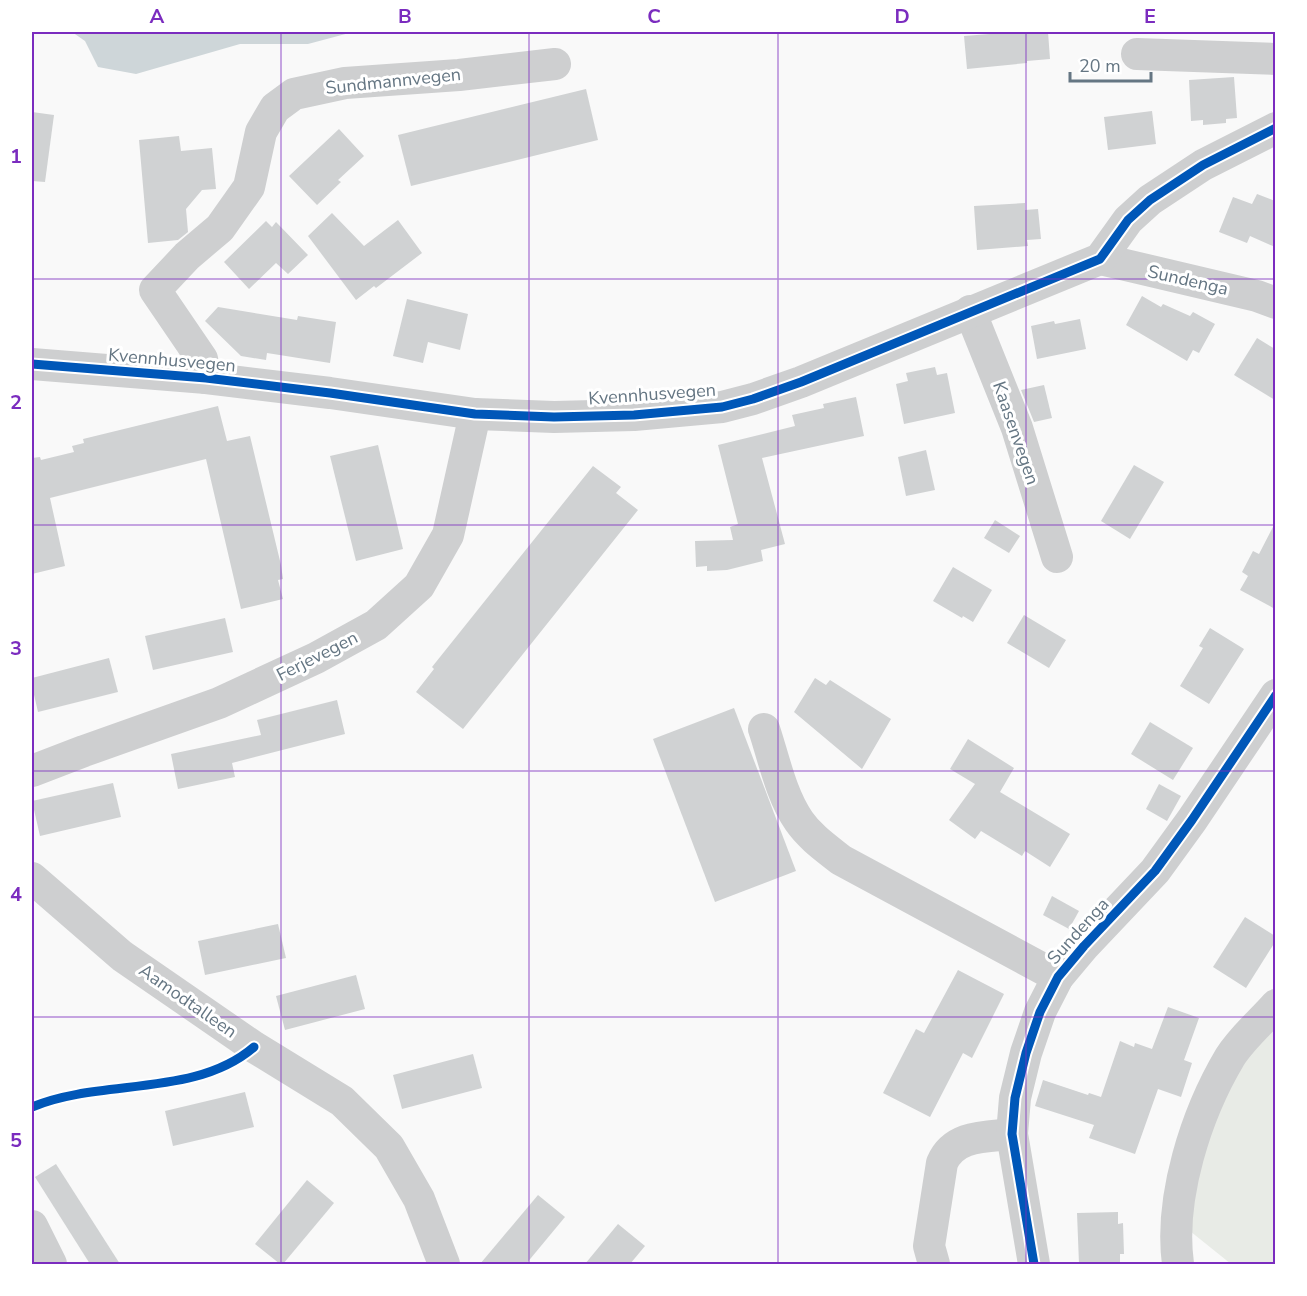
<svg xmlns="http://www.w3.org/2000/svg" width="1307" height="1296" font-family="'Nunito Sans',sans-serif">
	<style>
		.green { fill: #e8ebe6 }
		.water { fill: #ced6d9 }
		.building { fill: #d0d2d3 }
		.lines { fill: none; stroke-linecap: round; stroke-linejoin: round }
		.minor { stroke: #cecfd0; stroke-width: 32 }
		.cycleway-casing { stroke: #fff; stroke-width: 13 }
		.cycleway { stroke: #0057b8; stroke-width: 9 }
		.grid { fill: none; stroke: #7b2cbf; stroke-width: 1.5; stroke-opacity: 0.55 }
		.labels { text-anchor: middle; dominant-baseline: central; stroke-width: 6; stroke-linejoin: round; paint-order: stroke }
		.street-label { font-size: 18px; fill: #657683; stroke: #fff }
		.neatline { fill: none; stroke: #7b2cbf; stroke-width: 2 }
		.grid-label { font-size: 20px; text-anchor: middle; font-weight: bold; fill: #7b2cbf }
	</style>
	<rect width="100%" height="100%" fill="#f9f9f9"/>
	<!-- green -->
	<path class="green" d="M 1275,997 L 1275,1264 L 1231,1264 L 1175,1219 L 1182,1155 Z"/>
	<!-- water -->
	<path class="water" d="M 72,32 L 353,32 L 308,44 L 240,44 L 136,74 L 98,67 L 85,41 Z"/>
	<!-- building -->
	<g class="building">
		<path d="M 1015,32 L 1048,32 L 1050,59 L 1027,61 L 1027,63 L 967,69 L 964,36 Z"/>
		<path d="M 1234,77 L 1237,118 L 1226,119 L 1226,123 L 1203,125 L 1203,120 L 1191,121 L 1189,80 Z"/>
		<path d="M 586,89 L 598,140 L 411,186 L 398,135 Z"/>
		<path d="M 1152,111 L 1156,144 L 1108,150 L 1104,117 Z"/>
		<path d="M 32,112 L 54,115 L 45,182 L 32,181 Z"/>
		<path d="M 339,129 L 364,156 L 338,180 L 341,182 L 317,205 L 289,176 Z"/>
		<path d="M 179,136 L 181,151 L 212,148 L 216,189 L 202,190 L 186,209 L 188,232 L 178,240 L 148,243 L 139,140 Z"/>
		<path d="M 1257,194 L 1275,201 L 1275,247 L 1250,236 L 1247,243 L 1219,232 L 1233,197 L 1252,204 Z"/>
		<path d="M 1025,203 L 1025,210 L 1038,209 L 1041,239 L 1027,240 L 1028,246 L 977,250 L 974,206 Z"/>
		<path d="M 332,213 L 364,246 L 398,220 L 422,253 L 376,288 L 374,286 L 356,300 L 308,236 Z"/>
		<path d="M 266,221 L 272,227 L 276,222 L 308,255 L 288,274 L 276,263 L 249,289 L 224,262 Z"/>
		<path d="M 1142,296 L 1161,307 L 1163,304 L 1190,316 L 1193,312 L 1215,324 L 1199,353 L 1193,350 L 1187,361 L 1126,325 Z"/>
		<path d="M 407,299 L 468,314 L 460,350 L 428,342 L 423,363 L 393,356 Z"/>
		<path d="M 218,307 L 297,320 L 298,316 L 336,322 L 330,363 L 267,353 L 266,360 L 241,356 L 205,321 Z"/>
		<path d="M 1080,319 L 1086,349 L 1037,359 L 1031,326 L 1054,321 L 1055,324 Z"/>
		<path d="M 1257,338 L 1275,349 L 1275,400 L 1234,375 Z"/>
		<path d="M 935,367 L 937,375 L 947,373 L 955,413 L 904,424 L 896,384 L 908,381 L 906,373 Z"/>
		<path d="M 1044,385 L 1052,418 L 1034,422 L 1021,390 Z"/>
		<path d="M 856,397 L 864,436 L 762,458 L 785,544 L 761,550 L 763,561 L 727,570 L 707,571 L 707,566 L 696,567 L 695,541 L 733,540 L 730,527 L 738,524 L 718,445 L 795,426 L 792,415 L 824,408 L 823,404 Z"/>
		<path d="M 218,406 L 227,441 L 250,436 L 281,565 L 283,579 L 278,580 L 283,599 L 241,609 L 206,459 L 50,498 L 65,566 L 32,574 L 32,458 L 40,457 L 41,460 L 74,452 L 72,446 L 84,443 L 83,439 Z"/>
		<path d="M 378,445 L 403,549 L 356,561 L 330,456 Z"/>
		<path d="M 926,450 L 935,490 L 906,496 L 898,457 Z"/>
		<path d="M 1134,465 L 1164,482 L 1130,539 L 1101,521 Z"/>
		<path d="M 593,466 L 621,487 L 616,493 L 638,510 L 463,729 L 416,692 L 434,669 L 432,667 Z"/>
		<path d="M 995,520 L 1020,536 L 1009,553 L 984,538 Z"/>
		<path d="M 1275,523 L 1275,609 L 1240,590 L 1248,576 L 1242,572 L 1253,551 L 1259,554 Z"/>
		<path d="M 953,567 L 992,590 L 973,622 L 963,616 L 962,618 L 933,601 Z"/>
		<path d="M 1024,615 L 1066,640 L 1049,668 L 1007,643 Z"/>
		<path d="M 225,618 L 233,652 L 153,670 L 145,636 Z"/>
		<path d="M 1210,628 L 1244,649 L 1209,704 L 1180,686 L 1203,648 L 1199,646 Z"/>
		<path d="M 109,658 L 118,692 L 38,712 L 32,686 L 32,678 Z"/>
		<path d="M 815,678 L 826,685 L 830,680 L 891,719 L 862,769 L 794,712 Z"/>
		<path d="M 337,700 L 345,734 L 232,763 L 235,777 L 178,789 L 171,754 L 261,735 L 257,720 Z"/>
		<path d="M 734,708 L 796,871 L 715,902 L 653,739 Z"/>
		<path d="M 1150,722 L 1193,748 L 1173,780 L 1131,754 Z"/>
		<path d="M 968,739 L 1014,768 L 1000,792 L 1070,834 L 1050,867 L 1025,851 L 1022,856 L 981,831 L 975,839 L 949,820 L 975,784 L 950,769 Z"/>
		<path d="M 113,783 L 121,817 L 40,836 L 32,801 Z"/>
		<path d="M 1159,784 L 1181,796 L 1167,821 L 1146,809 Z"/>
		<path d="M 1052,896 L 1079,911 L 1069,929 L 1043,915 Z"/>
		<path d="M 1245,917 L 1275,936 L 1275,942 L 1246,988 L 1213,967 Z"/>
		<path d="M 278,924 L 286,958 L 205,975 L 198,941 Z"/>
		<path d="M 958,970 L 1004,994 L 972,1058 L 963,1053 L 930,1117 L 883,1093 L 916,1029 L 924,1033 Z"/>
		<path d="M 356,975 L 365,1009 L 285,1030 L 276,996 Z"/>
		<path d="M 1168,1007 L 1199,1018 L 1184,1060 L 1192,1063 L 1181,1097 L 1158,1089 L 1135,1154 L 1089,1138 L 1094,1125 L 1035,1106 L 1043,1080 L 1088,1095 L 1089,1093 L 1101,1097 L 1120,1041 L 1134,1047 L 1135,1043 L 1152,1049 Z"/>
		<path d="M 473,1054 L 482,1088 L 402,1109 L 393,1075 Z"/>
		<path d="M 245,1092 L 254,1127 L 173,1146 L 165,1111 Z"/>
		<path d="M 56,1164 L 120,1264 L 90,1264 L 35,1177 Z"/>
		<path d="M 307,1180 L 334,1203 L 283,1264 L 280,1264 L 255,1244 Z"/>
		<path d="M 538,1195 L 565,1217 L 526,1264 L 480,1264 Z"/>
		<path d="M 1118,1212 L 1118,1224 L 1123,1223 L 1124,1254 L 1120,1254 L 1120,1264 L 1079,1264 L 1077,1213 Z"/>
		<path d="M 618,1224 L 645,1246 L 630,1264 L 585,1264 Z"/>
	</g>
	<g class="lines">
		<!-- minor -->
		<g class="minor">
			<path d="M 1137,54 L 1276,59"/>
			<path d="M 1100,259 L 1257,296 L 1276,303"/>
			<path d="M 970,311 L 1017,428 L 1057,557"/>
			<path d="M 32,364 L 206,378 L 330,393 L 475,414 L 554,417 L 634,415 L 722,407 L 753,399 L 801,382 L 1100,259 L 1128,220 L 1150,200 L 1203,165 L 1276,128"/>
			<path d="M 206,378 L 202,359 L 155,290 L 187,256 L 220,228 L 249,187 L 261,132 L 275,108 L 294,94 L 345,83 L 459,75 L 555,64"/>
			<path d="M 764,729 C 774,759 781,795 799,821 C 810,837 826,848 841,860 L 1058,977"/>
			<path d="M 32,771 L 84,751 L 219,703 L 316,658 L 376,625 L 419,586 L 448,535 L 475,414"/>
			<path d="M 32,878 L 122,956 L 254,1047 L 342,1101 L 389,1147 L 419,1199 L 444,1264"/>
			<path d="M 32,1226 L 51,1264"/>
			<path d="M 934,1264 L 929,1246 L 942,1163 C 954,1135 985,1137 1012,1134"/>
			<path d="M 1034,1264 L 1012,1134 L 1015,1098 L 1026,1053 L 1040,1012 L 1058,977 L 1084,946 L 1155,871 L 1192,820 L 1276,695"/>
			<path d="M 1178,1264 C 1169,1198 1196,1114 1230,1057 C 1242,1038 1261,1022 1276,1005"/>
		</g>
		<defs>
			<g id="cycleway">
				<path d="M 32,364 L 206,378 L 330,393 L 475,414 L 554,417 L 634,415 L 722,407 L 753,399 L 801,382 L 1100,259 L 1128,220 L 1150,200 L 1203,165 L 1276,128"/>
				<path d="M 32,1107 C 101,1078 195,1098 254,1047"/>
				<path d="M 1034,1264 L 1012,1134 L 1015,1098 L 1026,1053 L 1040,1012 L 1058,977 L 1084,946 L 1155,871 L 1192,820 L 1276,695"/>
			</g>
		</defs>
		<!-- cycleway casing -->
		<use href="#cycleway" class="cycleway-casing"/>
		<!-- cycleway -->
		<use href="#cycleway" class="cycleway"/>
	</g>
	<!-- grid -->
	<path class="grid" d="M 281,32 L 281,1264M 529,32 L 529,1264M 778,32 L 778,1264M 1026,32 L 1026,1264M 32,279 L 1276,279M 32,525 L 1276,525M 32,771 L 1276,771M 32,1017 L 1276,1017"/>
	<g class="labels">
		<!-- street labels -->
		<g class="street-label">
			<text transform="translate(393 81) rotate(-6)">Sundmannvegen</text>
			<text transform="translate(1188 280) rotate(13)">Sundenga</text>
			<text transform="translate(172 360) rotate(5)">Kvennhusvegen</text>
			<text transform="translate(652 394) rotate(-4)">Kvennhusvegen</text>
			<text transform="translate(1016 433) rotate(71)">Kaasenvegen</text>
			<text transform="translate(317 656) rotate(-27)">Ferjevegen</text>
			<text transform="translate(1078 931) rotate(-48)">Sundenga</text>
			<text transform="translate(188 1001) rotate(35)">Aamodtalleen</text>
		</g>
	</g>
	<!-- border -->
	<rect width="1307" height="1296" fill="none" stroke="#ffffff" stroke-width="66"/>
	<!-- scale -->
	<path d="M1070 72v9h81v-9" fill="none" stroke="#657683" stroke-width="3"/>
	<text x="1079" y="72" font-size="18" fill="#657683" stroke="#ffffff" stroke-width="4.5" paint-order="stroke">20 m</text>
	<rect x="33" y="33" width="1241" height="1230" class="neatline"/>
	<g class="grid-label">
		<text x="157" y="23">A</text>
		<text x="405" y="23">B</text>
		<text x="654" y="23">C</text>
		<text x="902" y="23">D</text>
		<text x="1150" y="23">E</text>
		<text x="16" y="163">1</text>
		<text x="16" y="409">2</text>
		<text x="16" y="655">3</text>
		<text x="16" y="901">4</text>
		<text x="16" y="1147">5</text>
	</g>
</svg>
